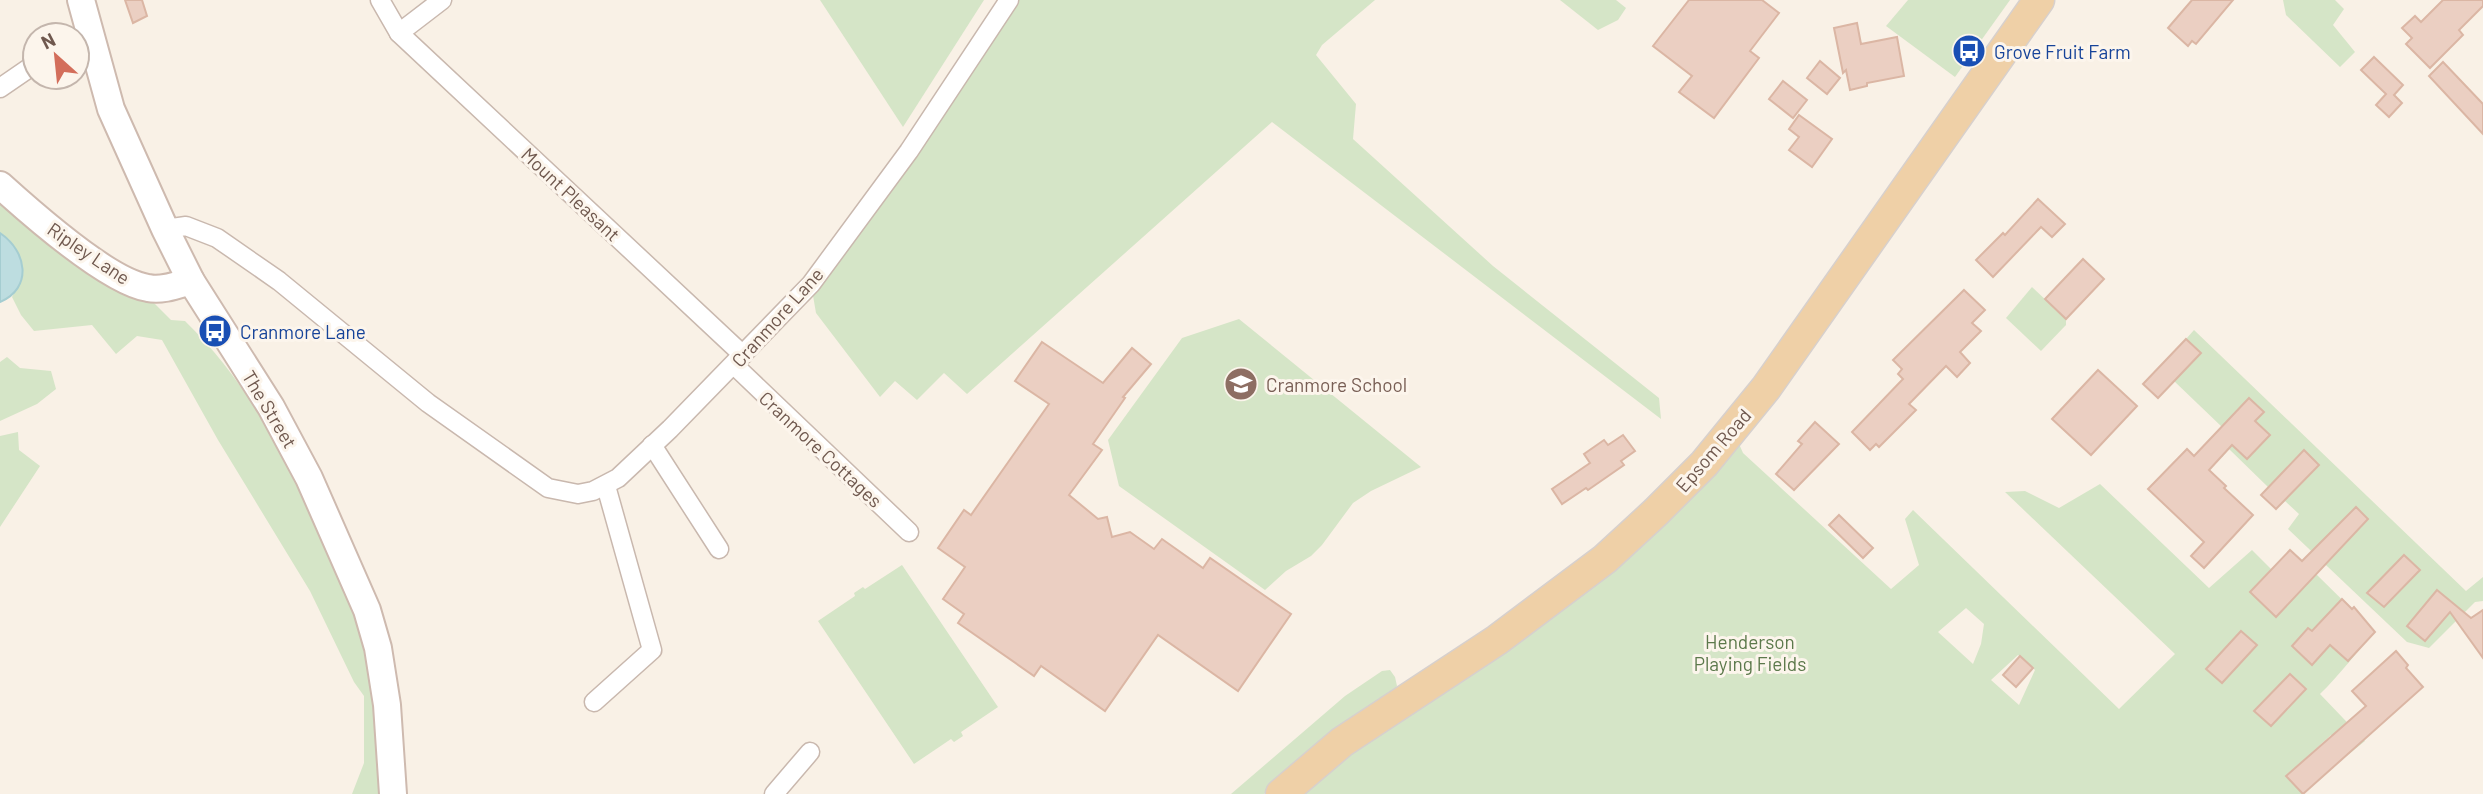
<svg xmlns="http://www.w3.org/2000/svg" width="2483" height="794" font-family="Barlow,sans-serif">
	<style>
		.green { fill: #d5e5c7; fill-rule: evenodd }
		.water { fill: #bddde0; stroke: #a5cdd1; stroke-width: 2 }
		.building { fill: #ebcfc2; stroke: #dbb6a4; stroke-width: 2 }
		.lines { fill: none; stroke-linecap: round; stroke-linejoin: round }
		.street-casing { stroke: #c9b8ae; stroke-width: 21 }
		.secondary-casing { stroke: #cebaaf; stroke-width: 30 }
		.primary-casing { stroke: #d7d0cd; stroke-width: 33 }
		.street { stroke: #fff; stroke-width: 18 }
		.secondary { stroke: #fff; stroke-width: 26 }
		.primary { stroke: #efd0a7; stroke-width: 30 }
		.labels { text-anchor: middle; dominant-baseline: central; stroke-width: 6; stroke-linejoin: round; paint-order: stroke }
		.transit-label { font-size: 19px; fill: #164399; stroke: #fcf5ec; text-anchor: start }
		.street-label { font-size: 19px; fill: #6f584e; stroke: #fcf5ec }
		.education-label { font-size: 19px; fill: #785e54; stroke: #fcf5ec; text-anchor: start }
		.park-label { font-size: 19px; fill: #5c794b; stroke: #fcf5ec }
	</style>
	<rect width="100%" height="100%" fill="#f9f1e6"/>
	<!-- green -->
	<g class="green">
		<path d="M 820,0 L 984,0 L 903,127 Z"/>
		<path d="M 1009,0 L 1375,0 L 1322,45 L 1316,55 L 1356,104 L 1353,139 L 1493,266 L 1659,398 L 1661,419 L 1272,122 L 967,394 L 944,373 L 917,400 L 895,381 L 880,397 L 816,313 L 811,284 Z"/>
		<path d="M 1560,0 L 1616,0 L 1626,8 L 1618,20 L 1598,30 Z"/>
		<path d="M 1908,0 L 2010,0 L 1955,77 L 1886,26 Z"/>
		<path d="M 2283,0 L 2335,0 L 2344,9 L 2333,25 L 2355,52 L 2340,67 L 2286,15 Z"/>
		<path d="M 0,195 L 152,301 L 171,320 L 185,321 C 246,380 285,455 320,531 C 337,568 354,606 366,645 C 381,693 379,745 382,794 L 352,794 L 364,763 L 364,696 L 354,682 L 310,591 L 218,440 L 162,340 L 137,336 L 116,354 L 92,325 L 34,331 L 21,315 L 12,297 L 22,278 L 10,240 L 0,233 Z"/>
		<path d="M 2032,287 L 2066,319 L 2066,325 L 2041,351 L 2006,318 Z"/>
		<path d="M 1239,319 L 1421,467 L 1371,491 L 1353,503 L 1322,545 L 1311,556 L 1286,571 L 1265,590 L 1119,486 L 1108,440 L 1182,338 Z"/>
		<path d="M 2194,330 L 2466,591 L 2483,577 L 2483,601 L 2475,602 L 2429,648 L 2407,642 L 2288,529 L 2299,514 L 2285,501 L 2276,509 L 2261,495 L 2268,487 L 2229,449 L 2222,457 L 2207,443 L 2222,427 L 2174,381 L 2186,339 Z"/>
		<path d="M 7,357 L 20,368 L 51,371 L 56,389 L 37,404 L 0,421 L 0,362 Z"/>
		<path d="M 18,432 L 19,450 L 40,466 L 0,527 L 0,436 Z"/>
		<path d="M 1739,444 L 1743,453 L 1891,589 L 1919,565 L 1905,519 L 1913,510 L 2119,709 L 2175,654 L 2005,492 L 2025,491 L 2059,508 L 2100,484 L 2209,588 L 2252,550 L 2271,569 L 2250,592 L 2276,617 L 2316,574 L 2375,632 C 2356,652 2340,675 2320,694 L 2365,741 L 2349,754 L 2331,735 L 2287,775 L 2303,794 L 1293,794 L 1644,545 ZM 1966,608 L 1984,624 L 1981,644 L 1973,664 L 1938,632 ZM 2018,655 L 2035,670 L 2019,705 L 1991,680 Z"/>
		<path d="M 902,565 L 998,707 L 961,732 L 963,736 L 954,742 L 951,739 L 914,764 L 818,621 L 855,596 L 854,593 L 863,587 L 865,589 Z"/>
		<path d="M 1390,670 L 1395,677 L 1397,686 L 1390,696 L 1286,773 L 1264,794 L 1231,794 L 1345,696 L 1382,671 Z"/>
	</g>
	<!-- water -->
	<path class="water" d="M 0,233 C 27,251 33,288 0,302 Z"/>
	<!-- building -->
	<g class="building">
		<path d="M 125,0 L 142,0 L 147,16 L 133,23 Z"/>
		<path d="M 1689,0 L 1762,0 L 1779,13 L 1750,51 L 1759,58 L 1714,118 L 1679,92 L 1692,76 L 1653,46 Z"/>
		<path d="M 2192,0 L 2233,0 L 2196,44 L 2192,41 L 2188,46 L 2168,28 Z"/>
		<path d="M 2443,0 L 2483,0 L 2483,6 L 2459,30 L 2463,35 L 2430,68 L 2406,44 L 2412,38 L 2402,28 L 2415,16 L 2421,22 Z"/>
		<path d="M 1857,23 L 1861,44 L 1897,37 L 1904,76 L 1867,83 L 1867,86 L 1850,90 L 1846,70 L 1843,73 L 1834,28 Z"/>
		<path d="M 2374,57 L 2403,85 L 2394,95 L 2402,103 L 2389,117 L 2376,105 L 2386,94 L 2361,70 Z"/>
		<path d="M 1820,61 L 1840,78 L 1827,94 L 1807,78 Z"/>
		<path d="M 2443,62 L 2483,104 L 2483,134 L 2429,76 Z"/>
		<path d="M 1783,81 L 1807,100 L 1793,118 L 1769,99 Z"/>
		<path d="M 1799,115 L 1832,139 L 1812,167 L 1789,150 L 1799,137 L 1789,129 Z"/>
		<path d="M 2038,199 L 2065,224 L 2052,237 L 2041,227 L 1993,277 L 1976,260 L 2003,233 L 2005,235 Z"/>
		<path d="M 2083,259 L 2104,279 L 2066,319 L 2045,299 Z"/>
		<path d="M 1964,290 L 1985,310 L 1972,323 L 1981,331 L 1960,352 L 1970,363 L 1957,377 L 1946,366 L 1909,404 L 1916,410 L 1879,447 L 1876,444 L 1870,450 L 1852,432 L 1903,379 L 1898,374 L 1902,369 L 1893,360 Z"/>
		<path d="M 2186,339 L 2201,353 L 2158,398 L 2143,384 Z"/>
		<path d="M 1042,342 L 1103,383 L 1132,348 L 1151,364 L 1123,397 L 1125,398 L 1093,444 L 1102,450 L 1069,495 L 1098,519 L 1107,517 L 1112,537 L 1130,532 L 1154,549 L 1162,539 L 1203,568 L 1210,558 L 1291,614 L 1238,691 L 1158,635 L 1105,711 L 1041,666 L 1034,676 L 958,623 L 964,614 L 943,599 L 965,567 L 938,548 L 964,510 L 971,515 L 1049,404 L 1015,381 Z"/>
		<path d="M 2098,370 L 2137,406 L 2091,455 L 2052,419 Z"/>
		<path d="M 2249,398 L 2264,412 L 2255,421 L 2270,435 L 2247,459 L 2232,445 L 2209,470 L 2226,486 L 2224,488 L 2253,515 L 2204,568 L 2191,556 L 2204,542 L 2148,489 L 2187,449 L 2194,456 Z"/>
		<path d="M 1815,422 L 1839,444 L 1794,490 L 1776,474 L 1802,444 L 1798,441 Z"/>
		<path d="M 1623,435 L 1635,451 L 1621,461 L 1624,465 L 1588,490 L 1586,488 L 1562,504 L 1552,489 L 1590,463 L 1584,454 L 1604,440 L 1608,445 Z"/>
		<path d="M 2304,450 L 2319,465 L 2276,509 L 2261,495 Z"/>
		<path d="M 2356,507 L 2368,519 L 2276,617 L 2250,592 L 2290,550 L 2302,561 Z"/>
		<path d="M 1839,515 L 1873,548 L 1863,558 L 1829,525 Z"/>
		<path d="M 2404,555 L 2420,570 L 2384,607 L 2367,593 Z"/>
		<path d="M 2437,590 L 2471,618 L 2483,610 L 2483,658 L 2450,612 L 2425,641 L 2407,626 Z"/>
		<path d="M 2342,599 L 2352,609 L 2354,607 L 2375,632 L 2348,661 L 2330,645 L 2312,665 L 2292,646 L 2308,628 L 2312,631 Z"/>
		<path d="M 2241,631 L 2257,645 L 2222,683 L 2206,669 Z"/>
		<path d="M 2396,651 L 2408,665 L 2406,668 L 2423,687 L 2303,794 L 2286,776 L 2366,706 L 2352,691 Z"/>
		<path d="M 2020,656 L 2033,668 L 2016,687 L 2003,675 Z"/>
		<path d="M 2290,674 L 2306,689 L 2271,726 L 2254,711 Z"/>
	</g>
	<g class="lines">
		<defs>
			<g id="street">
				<path d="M 380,0 L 399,33 L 743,355"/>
				<path d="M 399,33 L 442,0"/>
				<path d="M 0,88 L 35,64"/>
				<path d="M 165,229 L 186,226 L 217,238 L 279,281 L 428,403 L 548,488 L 578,494 L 593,491 L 618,478 L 670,429 L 811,284 L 909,151 L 1009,0"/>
				<path d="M 734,365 L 909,532"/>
				<path d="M 652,445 L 719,549"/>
				<path d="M 594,702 L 652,650 L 606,486"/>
				<path d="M 774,794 L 810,752"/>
			</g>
			<g id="secondary">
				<path d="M 81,0 L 111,109 L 165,229 L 191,281 L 271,407 L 309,478 L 367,610 L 378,648 L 387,705 L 393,794"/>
				<path d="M 0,185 C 31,213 109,282 148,288 C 162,291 177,285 191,281"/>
			</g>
			<path id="primary" d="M 1281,794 L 1342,742 L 1497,640 L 1605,559 L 1656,512 L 1704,464 L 1766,388 L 2039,0"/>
		</defs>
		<!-- street casing -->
		<use href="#street" class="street-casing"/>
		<!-- secondary casing -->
		<use href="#secondary" class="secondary-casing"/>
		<!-- primary casing -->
		<use href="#primary" class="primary-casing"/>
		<!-- street -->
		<use href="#street" class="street"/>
		<!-- secondary -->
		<use href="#secondary" class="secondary"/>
		<!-- primary -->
		<use href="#primary" class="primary"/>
	</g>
	<!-- icons -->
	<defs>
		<symbol id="bus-disc" viewBox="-11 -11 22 22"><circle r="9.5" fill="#1a4fb4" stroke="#fcf5ec"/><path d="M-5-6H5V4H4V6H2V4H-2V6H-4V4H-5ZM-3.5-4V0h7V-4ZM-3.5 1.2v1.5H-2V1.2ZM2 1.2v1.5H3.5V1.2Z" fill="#fff"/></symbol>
		<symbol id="school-disc" viewBox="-11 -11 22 22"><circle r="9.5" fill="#8d6e63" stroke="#fcf5ec"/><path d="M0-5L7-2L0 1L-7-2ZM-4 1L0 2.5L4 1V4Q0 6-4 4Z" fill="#fff"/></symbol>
	</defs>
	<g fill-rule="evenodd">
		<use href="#bus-disc" x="1950" y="32" width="38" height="38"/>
		<use href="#bus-disc" x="196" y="312" width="38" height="38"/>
		<use href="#school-disc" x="1222" y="365" width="38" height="38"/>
	</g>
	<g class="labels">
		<!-- transit labels -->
		<g class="transit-label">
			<text x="1994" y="51">Grove Fruit Farm</text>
			<text x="240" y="331">Cranmore Lane</text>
		</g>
		<!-- street labels -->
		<g class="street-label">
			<text transform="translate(571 194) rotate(43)">Mount Pleasant</text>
			<text transform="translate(89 253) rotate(34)">Ripley Lane</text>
			<text transform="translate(777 317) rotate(-48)">Cranmore Lane</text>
			<text transform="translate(270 409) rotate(59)">The Street</text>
			<text transform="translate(821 449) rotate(43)">Cranmore Cottages</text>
			<text transform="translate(1713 450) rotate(-49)">Epsom Road</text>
		</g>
		<!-- education labels -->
		<g class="education-label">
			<text x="1266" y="384">Cranmore School</text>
		</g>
		<!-- park labels -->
		<g class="park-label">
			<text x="1750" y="641">Henderson<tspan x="1750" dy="22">Playing Fields</tspan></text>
		</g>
	</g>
	<!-- north arrow -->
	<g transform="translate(56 56) rotate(333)"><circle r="33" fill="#fcf5ec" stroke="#c4b6ad" stroke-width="2"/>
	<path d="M0-5L12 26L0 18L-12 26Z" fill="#d36e5b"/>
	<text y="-10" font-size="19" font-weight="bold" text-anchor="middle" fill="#6f584e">N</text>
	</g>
</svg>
